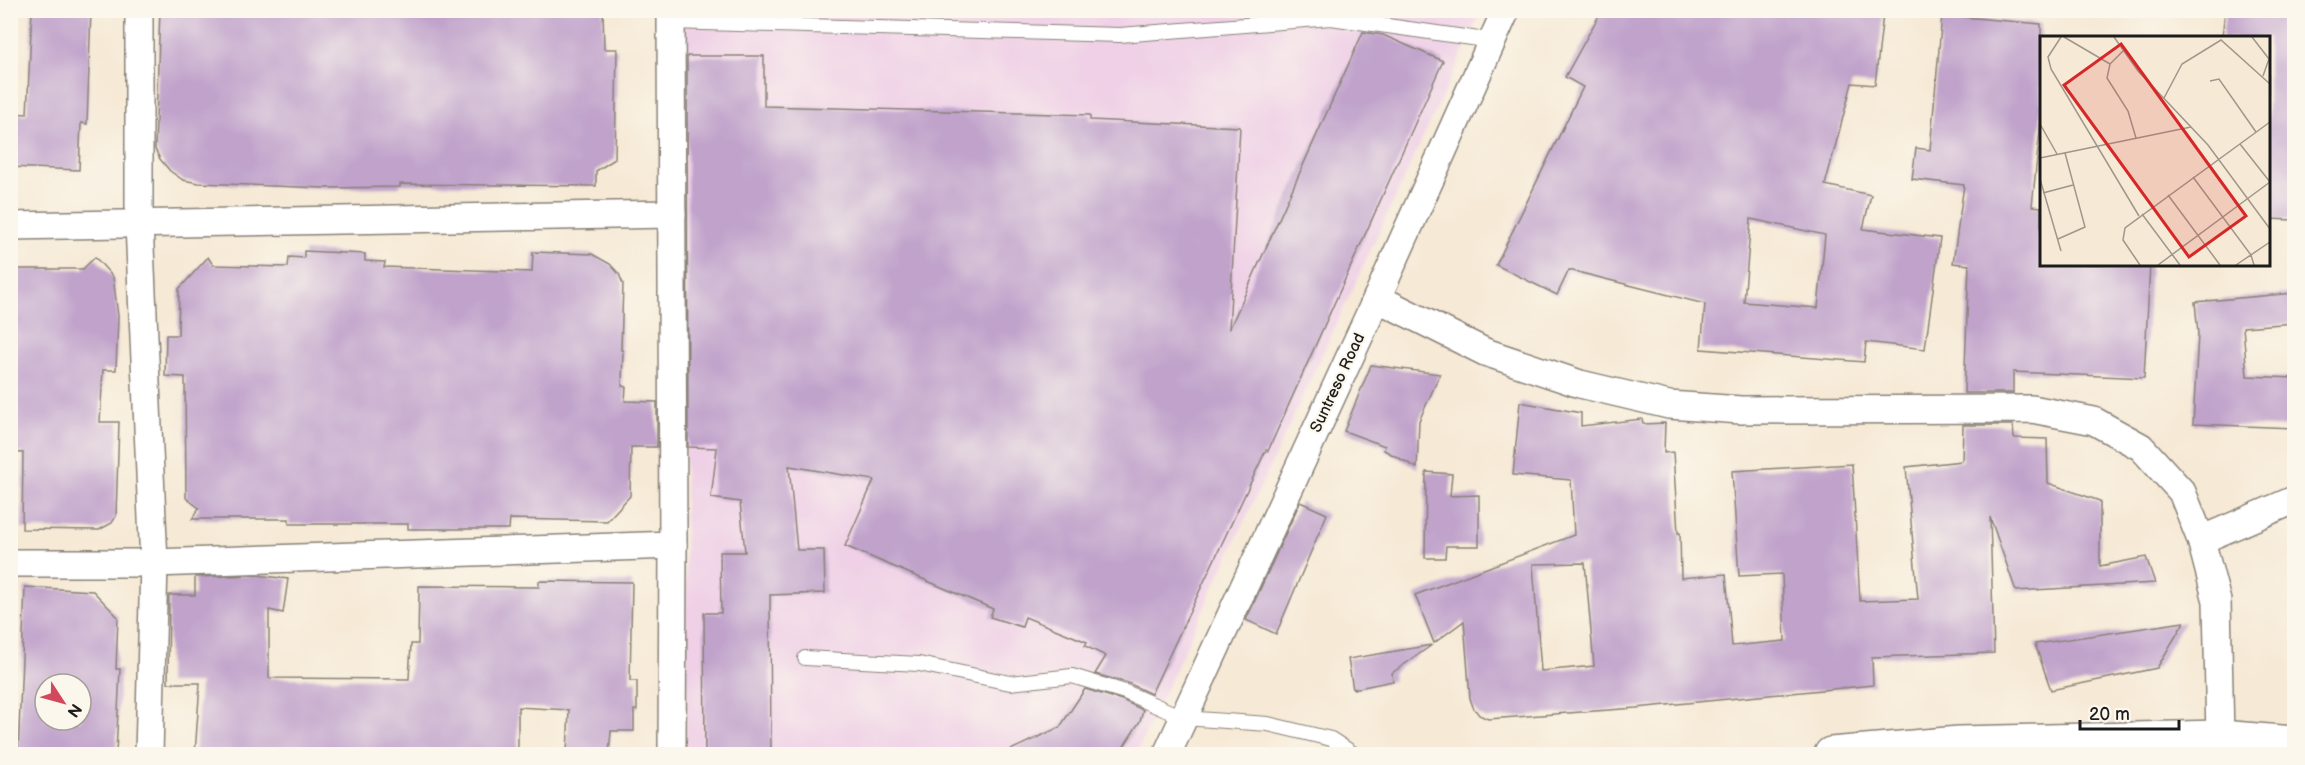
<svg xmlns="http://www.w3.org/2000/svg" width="2305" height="765" font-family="'Balsamiq Sans',sans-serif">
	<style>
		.built { fill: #efd0e6 }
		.building { fill: #c0a2cb; fill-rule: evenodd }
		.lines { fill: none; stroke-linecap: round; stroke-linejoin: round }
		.service-casing { stroke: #898278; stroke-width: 16 }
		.minor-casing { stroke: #898278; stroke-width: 30 }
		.secondary-casing { stroke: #898278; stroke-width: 36 }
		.service { stroke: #fff; stroke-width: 14 }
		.minor { stroke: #fff; stroke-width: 27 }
		.secondary { stroke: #fff; stroke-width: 33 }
		.labels { text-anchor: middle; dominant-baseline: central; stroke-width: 4.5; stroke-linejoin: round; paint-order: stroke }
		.street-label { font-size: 16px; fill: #1c1c1c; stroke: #fbf7ec }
		.inset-road { fill: none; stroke: #9f978b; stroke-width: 1.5 }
		.view { fill: #d62828; fill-opacity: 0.15; stroke: #d62828; stroke-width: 3 }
		.inset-edge { fill: none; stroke: #1c1c1c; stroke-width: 3 }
	</style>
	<rect width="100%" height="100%" fill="#fbf7ec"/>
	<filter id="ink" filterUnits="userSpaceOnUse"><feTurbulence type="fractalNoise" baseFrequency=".0167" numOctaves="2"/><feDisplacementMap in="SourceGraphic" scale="12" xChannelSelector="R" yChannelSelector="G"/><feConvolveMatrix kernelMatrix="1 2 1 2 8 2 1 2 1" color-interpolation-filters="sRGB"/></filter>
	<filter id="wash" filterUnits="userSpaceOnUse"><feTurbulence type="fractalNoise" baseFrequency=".008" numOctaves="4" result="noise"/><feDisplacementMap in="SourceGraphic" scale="24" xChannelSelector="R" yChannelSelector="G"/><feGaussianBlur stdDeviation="1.35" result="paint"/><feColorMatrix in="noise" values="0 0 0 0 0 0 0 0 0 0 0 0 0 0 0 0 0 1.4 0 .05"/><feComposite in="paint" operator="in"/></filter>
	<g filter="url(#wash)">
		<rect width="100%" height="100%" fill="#f6e9d5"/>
		<!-- built -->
		<path class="built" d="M 683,11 L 1482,11 L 1136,754 L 686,754 Z"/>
		<g id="blocks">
			<!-- building -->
			<g class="building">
				<path d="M 32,10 L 91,10 L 87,124 L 81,123 L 79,170 L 10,167 L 10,113 L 27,114 Z"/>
				<path d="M 160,10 L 603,10 L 604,49 L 617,49 L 615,159 L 596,171 L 596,186 L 400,184 L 400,187 L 324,188 L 199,183 L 183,180 L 170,171 L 160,159 L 155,149 Z"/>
				<path d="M 1602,10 L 1852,10 L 1883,14 L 1875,85 L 1852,83 L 1825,185 L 1871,195 L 1863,229 L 1940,238 L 1925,349 L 1866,342 L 1864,362 L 1701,349 L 1705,304 L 1569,270 L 1557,295 L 1496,265 L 1583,87 L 1565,77 ZM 1751,219 L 1825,235 L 1818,308 L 1744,302 Z"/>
				<path d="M 2225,10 L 2256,10 L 2295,15 L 2295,220 L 2268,219 L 2268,38 L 2222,38 Z"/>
				<path d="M 1942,15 L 2041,24 L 2041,120 L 2032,206 L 2041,207 L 2041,264 L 2150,264 L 2144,378 L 2013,372 L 2013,393 L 1964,393 L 1969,265 L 1953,263 L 1964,185 L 1912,179 L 1916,148 L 1930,150 Z"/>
				<path d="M 1363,32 L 1383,35 L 1443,61 L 1268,451 L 1266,450 L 1151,694 L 1128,683 L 1095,674 L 1106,656 L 1085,646 L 1087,642 L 1025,617 L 1022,627 L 990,617 L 993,609 L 845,546 L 874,480 L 789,466 L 797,550 L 824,550 L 825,593 L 770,595 L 771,754 L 705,754 L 704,613 L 721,613 L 720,552 L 745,552 L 740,502 L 711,498 L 717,448 L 688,447 L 687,56 L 764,56 L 764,106 L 1090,115 L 1090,120 L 1240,127 L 1229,330 Z"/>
				<path d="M 304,251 L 365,254 L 365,261 L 385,262 L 384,267 L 532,272 L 533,252 L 592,254 L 610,264 L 619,274 L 623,284 L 621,350 L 623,350 L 622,386 L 626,387 L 625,401 L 657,402 L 657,447 L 631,447 L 630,496 L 607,521 L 510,519 L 509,529 L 408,529 L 408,524 L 289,524 L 289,519 L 192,519 L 199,508 L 186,498 L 185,377 L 165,376 L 166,335 L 178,335 L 179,289 L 208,257 L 213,265 L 288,267 L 289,257 L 304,258 Z"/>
				<path d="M 95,257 L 113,277 L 118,316 L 116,370 L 103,370 L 100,422 L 119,422 L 116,516 L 112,523 L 99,530 L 22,529 L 23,453 L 10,452 L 13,391 L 10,391 L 10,269 L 83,269 Z"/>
				<path d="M 2295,293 L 2295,323 L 2243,327 L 2247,376 L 2295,378 L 2295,428 L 2193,424 L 2198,334 L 2195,302 Z"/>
				<path d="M 1371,365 L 1440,374 L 1419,421 L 1417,468 L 1384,450 L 1385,446 L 1344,431 Z"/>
				<path d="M 1520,402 L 1581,413 L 1581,426 L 1642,419 L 1643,424 L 1665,423 L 1664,453 L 1673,452 L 1678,533 L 1680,533 L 1681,578 L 1726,574 L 1732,646 L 1785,641 L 1782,574 L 1739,576 L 1732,471 L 1852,464 L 1860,601 L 1918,599 L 1906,467 L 1962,461 L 1963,425 L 2013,425 L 2014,438 L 2047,439 L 2048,483 L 2100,501 L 2100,566 L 2146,557 L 2155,583 L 2016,591 L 1990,517 L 1994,653 L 1872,657 L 1873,685 L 1636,708 L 1488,719 L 1479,715 L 1473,707 L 1470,698 L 1464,621 L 1434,643 L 1415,595 L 1574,535 L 1571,480 L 1513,475 ZM 1585,563 L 1594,666 L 1541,671 L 1533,564 Z"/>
				<path d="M 1426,472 L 1452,474 L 1450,496 L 1479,495 L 1479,546 L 1446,546 L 1445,558 L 1425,558 Z"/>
				<path d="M 1300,502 L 1327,514 L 1276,634 L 1246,620 Z"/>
				<path d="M 257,575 L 288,579 L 283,613 L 269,610 L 269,678 L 409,679 L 411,644 L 418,644 L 419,586 L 539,587 L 539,581 L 632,582 L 630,681 L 637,681 L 637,710 L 634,710 L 634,731 L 611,731 L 609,754 L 567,754 L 569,710 L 518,707 L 518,754 L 195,754 L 200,683 L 168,683 L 169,595 L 195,595 L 195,577 Z"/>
				<path d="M 25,587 L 93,591 L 118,617 L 116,669 L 120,669 L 116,754 L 18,754 ZM 45,684 L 81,684 L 81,720 L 45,720 Z"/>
				<path d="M 2184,622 L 2157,668 L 2051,690 L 2035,644 Z"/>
				<path d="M 1432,645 L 1392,673 L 1393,681 L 1353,689 L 1348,659 Z"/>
				<path d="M 1085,689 L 1122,700 L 1143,710 L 1140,721 L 1119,754 L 1002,754 L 1060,727 Z"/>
			</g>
		</g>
	</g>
	<g filter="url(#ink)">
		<use href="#blocks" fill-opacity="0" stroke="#898278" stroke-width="1.5"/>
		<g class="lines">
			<defs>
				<g id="service">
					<path d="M 671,22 L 1120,35 L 1331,18 L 1493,41"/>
					<path d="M 805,658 L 919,664 L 1010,683 L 1072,676 L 1125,692 L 1184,718 L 1268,724 L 1331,739 L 1354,754"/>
				</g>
				<g id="minor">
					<path d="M 139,10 L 139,224 L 154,563 L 149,754"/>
					<path d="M 671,10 L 673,545 L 672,754"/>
					<path d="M 10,226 L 672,214"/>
					<path d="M 1377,298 L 1485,352 L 1580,384 L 1669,405 L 1741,410 L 2032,409 L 2094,421 L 2141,447 L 2182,492 L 2201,540 L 2217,601 L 2220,737"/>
					<path d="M 2201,540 L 2294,500"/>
					<path d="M 10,563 L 154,563 L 673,545"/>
					<path d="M 1167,754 L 1377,298 L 1506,10"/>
				</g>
				<path id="secondary" d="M 1831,754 L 1959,743 L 2220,737 L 2294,743"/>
			</defs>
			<!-- service casing -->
			<use href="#service" class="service-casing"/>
			<!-- minor casing -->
			<use href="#minor" class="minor-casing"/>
			<!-- secondary casing -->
			<use href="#secondary" class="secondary-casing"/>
			<!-- service -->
			<use href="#service" class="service"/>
			<!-- minor -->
			<use href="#minor" class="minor"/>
			<!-- secondary -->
			<use href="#secondary" class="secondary"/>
		</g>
	</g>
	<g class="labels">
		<!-- street labels -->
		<g class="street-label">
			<text transform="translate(1338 383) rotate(-65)">Suntreso Road</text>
		</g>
	</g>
	<!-- overview -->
	<g transform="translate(2040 36)">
		<rect width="230" height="230" fill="#f6e9d5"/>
		<path class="inset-road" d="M 21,1 L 8,21 L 11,33 L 99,180M 24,1 L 70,28M 74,1 L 98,35 L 168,109 L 230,193M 212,1 L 229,23 L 223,40M 83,15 L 70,28 L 67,42 L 88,75 L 96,102M 170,45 L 179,43 L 216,96M 124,62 L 142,28 L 181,4 L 230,48M 0,88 L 17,118M 200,108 L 230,146M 0,122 L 151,91M 153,141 L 211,219 L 214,229M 0,143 L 21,215M 3,157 L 33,149M 128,159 L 180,229M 102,178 L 140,229M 18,203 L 45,191 L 25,117M 100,229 L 83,204 L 85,192 L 230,86M 118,229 L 230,146M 196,229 L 230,206"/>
		<path class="view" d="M 81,8 L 206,180 L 149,221 L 24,49 Z"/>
		<rect width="230" height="230" class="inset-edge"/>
	</g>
	<!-- margin -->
	<rect width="2305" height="765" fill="none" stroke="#fbf7ec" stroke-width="36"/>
	<!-- north arrow -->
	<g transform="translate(63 702) rotate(126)"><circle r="28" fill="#fbf7ec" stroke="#a29f99" stroke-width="1.5"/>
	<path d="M0-4.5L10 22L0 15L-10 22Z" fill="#d1495b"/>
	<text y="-9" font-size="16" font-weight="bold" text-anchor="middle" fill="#1c1c1c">N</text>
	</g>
	<!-- scale -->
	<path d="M2080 720v9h99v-9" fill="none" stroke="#1c1c1c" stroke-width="3"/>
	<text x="2089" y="720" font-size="18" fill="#1c1c1c" stroke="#fbf7ec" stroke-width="4.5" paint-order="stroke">20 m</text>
</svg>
